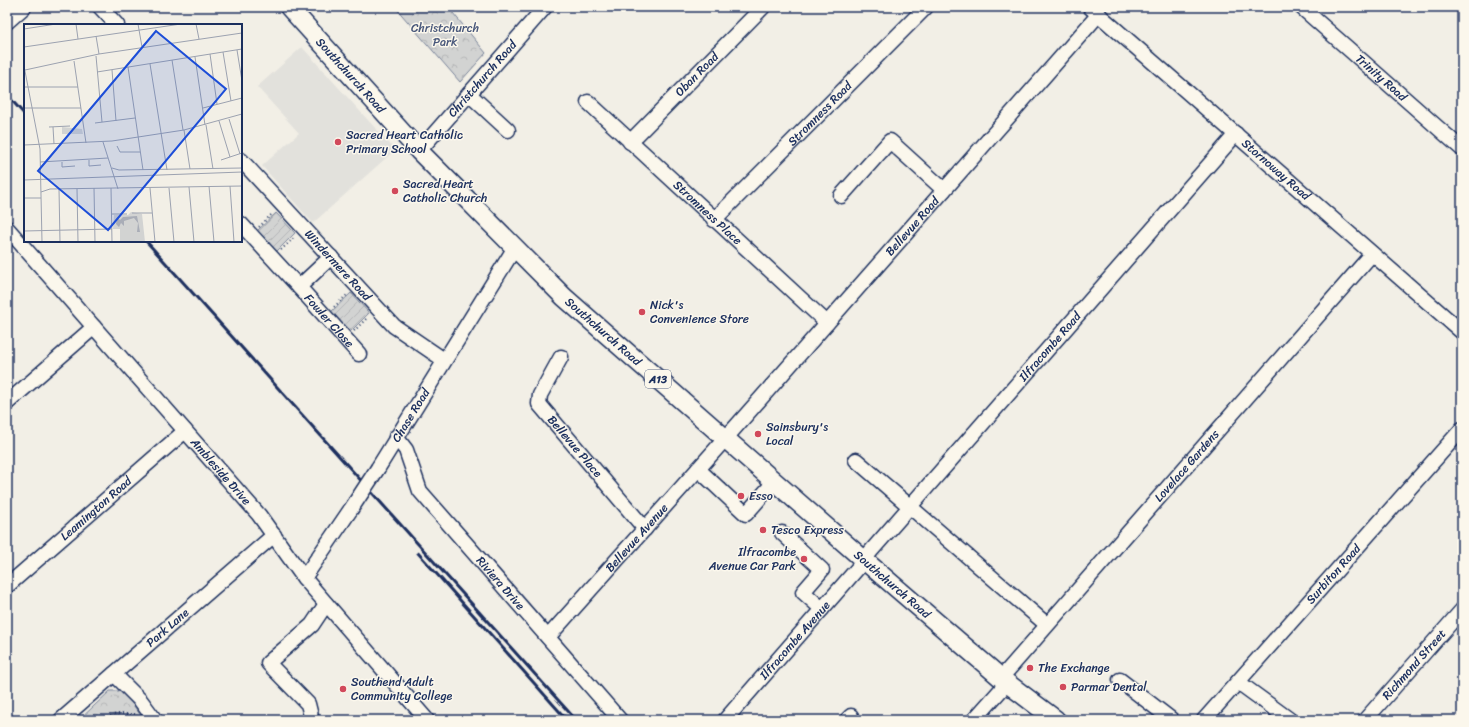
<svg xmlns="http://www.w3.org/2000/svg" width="1469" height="727" font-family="Sriracha,sans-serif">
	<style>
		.built { fill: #e2e1dc }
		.forest { fill: url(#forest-crowns); stroke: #768198 }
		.garden { fill: url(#garden-furrows); stroke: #768198 }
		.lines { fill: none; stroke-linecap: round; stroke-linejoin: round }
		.minor-casing { stroke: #1b2f5e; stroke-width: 17 }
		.major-casing { stroke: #1b2f5e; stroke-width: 21 }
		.path { stroke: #1b2f5e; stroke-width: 2; stroke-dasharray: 1 3; stroke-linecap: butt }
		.minor { stroke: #fbf7ec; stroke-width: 14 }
		.major { stroke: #fbf7ec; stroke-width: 18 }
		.rail { stroke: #1b2f5e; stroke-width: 3 }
		.minor-bridge-casing { stroke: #1b2f5e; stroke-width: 17; stroke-linecap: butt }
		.minor-bridge { stroke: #fbf7ec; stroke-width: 14 }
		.poi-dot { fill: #d1495b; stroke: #fbf7ec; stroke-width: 1.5 }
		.labels { text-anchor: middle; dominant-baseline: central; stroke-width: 3; stroke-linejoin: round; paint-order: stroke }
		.shield { fill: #fbf7ec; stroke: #5e6b89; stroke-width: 1 }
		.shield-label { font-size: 11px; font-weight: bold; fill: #1b2f5e }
		.park-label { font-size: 12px; fill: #49587b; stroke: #fbf7ec }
		.street-label { font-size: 12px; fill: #1b2f5e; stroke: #fbf7ec }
		.poi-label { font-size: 12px; fill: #1b2f5e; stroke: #fbf7ec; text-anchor: start }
		.inset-road { fill: none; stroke: #9ca2b0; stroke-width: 1 }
		.view { fill: #1d4ed8; fill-opacity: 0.15; stroke: #1d4ed8; stroke-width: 2 }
		.inset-edge { fill: none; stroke: #1b2f5e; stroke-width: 2 }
	</style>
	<defs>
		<pattern id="forest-crowns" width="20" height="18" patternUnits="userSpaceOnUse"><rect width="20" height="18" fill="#d2d3d2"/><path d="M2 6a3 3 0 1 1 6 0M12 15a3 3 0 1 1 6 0" fill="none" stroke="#b4b5b7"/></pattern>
		<pattern id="garden-furrows" width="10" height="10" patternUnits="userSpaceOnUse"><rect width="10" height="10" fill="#d2d3d2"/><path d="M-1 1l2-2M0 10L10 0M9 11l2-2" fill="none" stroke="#b4b5b7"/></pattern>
	</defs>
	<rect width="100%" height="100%" fill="#f2efe6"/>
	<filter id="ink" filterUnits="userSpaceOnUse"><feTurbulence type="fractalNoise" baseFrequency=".025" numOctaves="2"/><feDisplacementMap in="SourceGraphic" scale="8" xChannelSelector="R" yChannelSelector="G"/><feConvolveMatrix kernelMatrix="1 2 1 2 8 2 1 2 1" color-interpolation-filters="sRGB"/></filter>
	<g filter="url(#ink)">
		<!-- built -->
		<path class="built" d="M 302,47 L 395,150 L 313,223 L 262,166 L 299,133 L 257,87 Z"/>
		<!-- forest -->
		<g class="forest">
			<path d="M 395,7 L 448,7 L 486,53 L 460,82 Z"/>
			<path d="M 110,691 L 123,691 L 144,720 L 79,720 Z"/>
		</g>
		<!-- garden -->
		<g class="garden">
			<path d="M 276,213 L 295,233 L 276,252 L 257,231 Z"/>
			<path d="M 351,293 L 369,313 L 350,332 L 331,312 Z"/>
		</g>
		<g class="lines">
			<defs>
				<g id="minor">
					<path d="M 100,7 L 117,25"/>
					<path id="s1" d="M 1090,7 L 1462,332"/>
					<path id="s2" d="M 1301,7 L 1462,149"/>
					<path d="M 7,22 L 24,7"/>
					<path d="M 469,94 L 508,130"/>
					<path id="s3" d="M 588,102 L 827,323"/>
					<path id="s4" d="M 630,142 L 763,7"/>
					<path id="s5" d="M 419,151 L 545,7"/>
					<path id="s6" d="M 241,160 L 394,326 L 444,360"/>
					<path d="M 841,196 L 890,141 L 944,190"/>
					<path id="s7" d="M 714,220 L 926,7"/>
					<path d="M 241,224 L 299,287"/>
					<path id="s8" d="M 7,228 L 259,515 L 304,578 L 427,720"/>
					<path id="s9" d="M 331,257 L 299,287 L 359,354"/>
					<path id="s10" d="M 561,357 L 540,395 L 539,404 L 645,529"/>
					<path d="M 7,403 L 94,327"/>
					<path id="s11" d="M 396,437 L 406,450 L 420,491 L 620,720"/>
					<path d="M 856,460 L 1046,624"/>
					<path id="s12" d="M 378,468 L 514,249"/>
					<path d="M 698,469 L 746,514 L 774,482"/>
					<path d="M 782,533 L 822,570 L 803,592 L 822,609"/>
					<path d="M 304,578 L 351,509"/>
					<path id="s13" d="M 7,586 L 185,431"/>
					<path id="s14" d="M 548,637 L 725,439 L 1099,14"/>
					<path d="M 114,674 L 141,701 L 155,720"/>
					<path id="s15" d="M 1001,678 L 1372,254"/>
					<path d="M 1120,680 L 1172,720"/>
					<path d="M 1238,682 L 1290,720"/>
					<path id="s16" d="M 61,720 L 274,535"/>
					<path d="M 312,720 L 308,704 L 268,663 L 312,625 L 326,604"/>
					<path id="s17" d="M 725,720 L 857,569 L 871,551 L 1236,134"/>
					<path d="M 847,720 L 851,716"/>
					<path d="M 974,720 L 1007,683"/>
					<path id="s18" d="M 1204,720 L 1462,429"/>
					<path id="s19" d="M 1365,720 L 1462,610"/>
				</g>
				<g id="major">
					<path id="s20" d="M 289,7 L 419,151 L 564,297 L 864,560 L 1007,683 L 1056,720"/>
				</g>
			</defs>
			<!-- minor casing -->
			<use href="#minor" class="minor-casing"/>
			<!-- major casing -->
			<use href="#major" class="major-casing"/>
			<!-- path -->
			<g class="path">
				<path d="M 259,227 L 273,213"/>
				<path d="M 281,250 L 295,237"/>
				<path d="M 334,307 L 348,294"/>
				<path d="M 354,331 L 368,317"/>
				<path d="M 99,720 L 116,714 L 135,714"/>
			</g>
			<!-- minor -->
			<use href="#minor" class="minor"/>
			<!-- major -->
			<use href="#major" class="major"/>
			<!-- rail -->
			<g class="rail">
				<path d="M 7,95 L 25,115"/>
				<path d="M 146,241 L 576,720"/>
				<path d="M 418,553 L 567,720"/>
			</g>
			<defs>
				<path id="minor-bridge" d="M 351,509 L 378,468"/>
			</defs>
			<!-- minor-bridge casing -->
			<use href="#minor-bridge" class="minor-bridge-casing"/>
			<!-- minor-bridge -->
			<use href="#minor-bridge" class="minor-bridge"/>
		</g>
	</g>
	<!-- markers -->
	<g class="poi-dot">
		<circle cx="338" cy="142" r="4"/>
		<circle cx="395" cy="191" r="4"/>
		<circle cx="642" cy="312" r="4"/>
		<circle cx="758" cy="434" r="4"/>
		<circle cx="741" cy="496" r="4"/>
		<circle cx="763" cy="530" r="4"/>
		<circle cx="804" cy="559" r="4"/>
		<circle cx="1030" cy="668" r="4"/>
		<circle cx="1063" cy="687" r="4"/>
		<circle cx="343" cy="689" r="4"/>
	</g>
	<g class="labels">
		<!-- shield labels -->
		<rect class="shield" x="645" y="370" width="26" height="18" rx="3"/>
		<g class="shield-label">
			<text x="658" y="379">A13</text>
		</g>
		<!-- park labels -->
		<g class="park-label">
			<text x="445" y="28">Christchurch<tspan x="445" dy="14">Park</tspan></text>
		</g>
		<!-- street labels -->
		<g class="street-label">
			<text stroke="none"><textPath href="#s4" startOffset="95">Oban Road</textPath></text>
			<text stroke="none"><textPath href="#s20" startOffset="92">Southchurch Road</textPath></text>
			<text stroke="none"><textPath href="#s2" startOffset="107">Trinity Road</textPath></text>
			<text stroke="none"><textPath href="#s5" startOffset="96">Christchurch Road</textPath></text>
			<text stroke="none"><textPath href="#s7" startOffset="150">Stromness Road</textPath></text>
			<text stroke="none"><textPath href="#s1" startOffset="247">Stornoway Road</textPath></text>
			<text stroke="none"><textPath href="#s3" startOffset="163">Stromness Place</textPath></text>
			<text stroke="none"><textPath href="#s14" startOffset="549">Bellevue Road</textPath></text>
			<text stroke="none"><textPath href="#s6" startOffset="143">Windermere Road</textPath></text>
			<text stroke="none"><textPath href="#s9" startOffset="89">Fowler Close</textPath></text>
			<text stroke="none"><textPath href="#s20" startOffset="452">Southchurch Road</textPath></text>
			<text stroke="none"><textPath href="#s17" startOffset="495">Ilfracombe Road</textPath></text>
			<text stroke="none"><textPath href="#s12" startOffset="62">Chase Road</textPath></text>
			<text stroke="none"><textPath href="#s10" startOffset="108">Bellevue Place</textPath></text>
			<text stroke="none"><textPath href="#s15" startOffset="282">Lovelace Gardens</textPath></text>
			<text stroke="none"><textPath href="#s8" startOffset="324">Ambleside Drive</textPath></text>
			<text stroke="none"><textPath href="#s13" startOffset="118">Leamington Road</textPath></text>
			<text stroke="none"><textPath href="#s14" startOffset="133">Bellevue Avenue</textPath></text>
			<text stroke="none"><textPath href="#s18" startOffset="195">Surbiton Road</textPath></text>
			<text stroke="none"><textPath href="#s11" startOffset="182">Riviera Drive</textPath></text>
			<text stroke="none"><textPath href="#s20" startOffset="836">Southchurch Road</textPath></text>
			<text stroke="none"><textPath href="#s16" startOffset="141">Park Lane</textPath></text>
			<text stroke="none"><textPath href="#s17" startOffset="106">Ilfracombe Avenue</textPath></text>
			<text stroke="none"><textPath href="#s19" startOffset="74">Richmond Street</textPath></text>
		</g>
		<!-- poi labels -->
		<g class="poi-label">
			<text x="346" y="135">Sacred Heart Catholic<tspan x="346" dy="14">Primary School</tspan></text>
			<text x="403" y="184">Sacred Heart<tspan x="403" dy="14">Catholic Church</tspan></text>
			<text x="650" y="305">Nick's<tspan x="650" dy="14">Convenience Store</tspan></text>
			<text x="766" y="427">Sainsbury's<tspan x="766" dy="14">Local</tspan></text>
			<text x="749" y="496">Esso</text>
			<text x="771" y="530">Tesco Express</text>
			<text x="796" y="552" text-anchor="end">Ilfracombe<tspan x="796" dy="14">Avenue Car Park</tspan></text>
			<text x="1038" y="668">The Exchange</text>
			<text x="351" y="682">Southend Adult<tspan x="351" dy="14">Community College</tspan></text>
			<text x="1071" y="687">Parmar Dental</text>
		</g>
	</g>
	<!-- overview -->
	<g transform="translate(24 24)">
		<rect width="218" height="218" fill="#f2efe6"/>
		<path d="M 38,103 L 58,105 L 59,110 L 38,110 ZM 107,188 L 118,190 L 121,218 L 96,218 L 96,205 L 89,205 L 90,191 L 104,191 Z" fill="#d2d3d2"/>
		<path d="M 113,192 L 116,208 L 113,208 L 114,199 L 110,194 L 100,197 L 100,202 L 97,199 L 95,203 L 92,200 L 93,193 L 96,196 L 99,193 Z" fill="#a9adb7"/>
		<path class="inset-road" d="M 52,0 L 54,15M 114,0 L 118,23M 172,0 L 175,15M 0,5 L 32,0M 72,12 L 75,30M 0,23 L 157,0M 213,26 L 218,57M 199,28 L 207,77M 186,30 L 193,80M 72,32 L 78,98M 171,33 L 181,101M 148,36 L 159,106M 50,37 L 62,119M 126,40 L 143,146M 0,42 L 16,125 L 18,218M 104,43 L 119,146M 1,46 L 75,30 L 218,9M 88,46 L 92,97M 73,48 L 218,25M 0,63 L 54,63M 0,84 L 57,84M 179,84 L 218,74M 205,95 L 216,130M 195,97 L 206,133M 71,99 L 111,94M 182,101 L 189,145M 25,103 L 46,102M 29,103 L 30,120M 160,106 L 166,145M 79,118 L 94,165M 0,121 L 88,117 L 160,106 L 218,90M 93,122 L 96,128 L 116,128M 65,136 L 65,142 L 77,141M 197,136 L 218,129M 16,138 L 84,134M 38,138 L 38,143 L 51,142M 88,144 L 95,146 L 218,144M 0,156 L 218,148M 185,162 L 190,218M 206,162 L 210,218M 165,163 L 170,218M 70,164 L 71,218M 87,164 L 88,218M 126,164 L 131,218M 145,164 L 150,218M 35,165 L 36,218M 53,165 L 54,218M 17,168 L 26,165 L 218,162M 0,174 L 17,174M 108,189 L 128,189M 88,190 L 103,190M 0,207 L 88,205"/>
		<path class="view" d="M 132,7 L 202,65 L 84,206 L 14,147 Z"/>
		<rect width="218" height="218" class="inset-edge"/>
	</g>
	<!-- margin -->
	<rect width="1469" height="727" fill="none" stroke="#fbf7ec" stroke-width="24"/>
	<rect x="12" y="12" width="1445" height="703" fill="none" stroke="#1b2f5e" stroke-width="1.5" filter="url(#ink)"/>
</svg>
